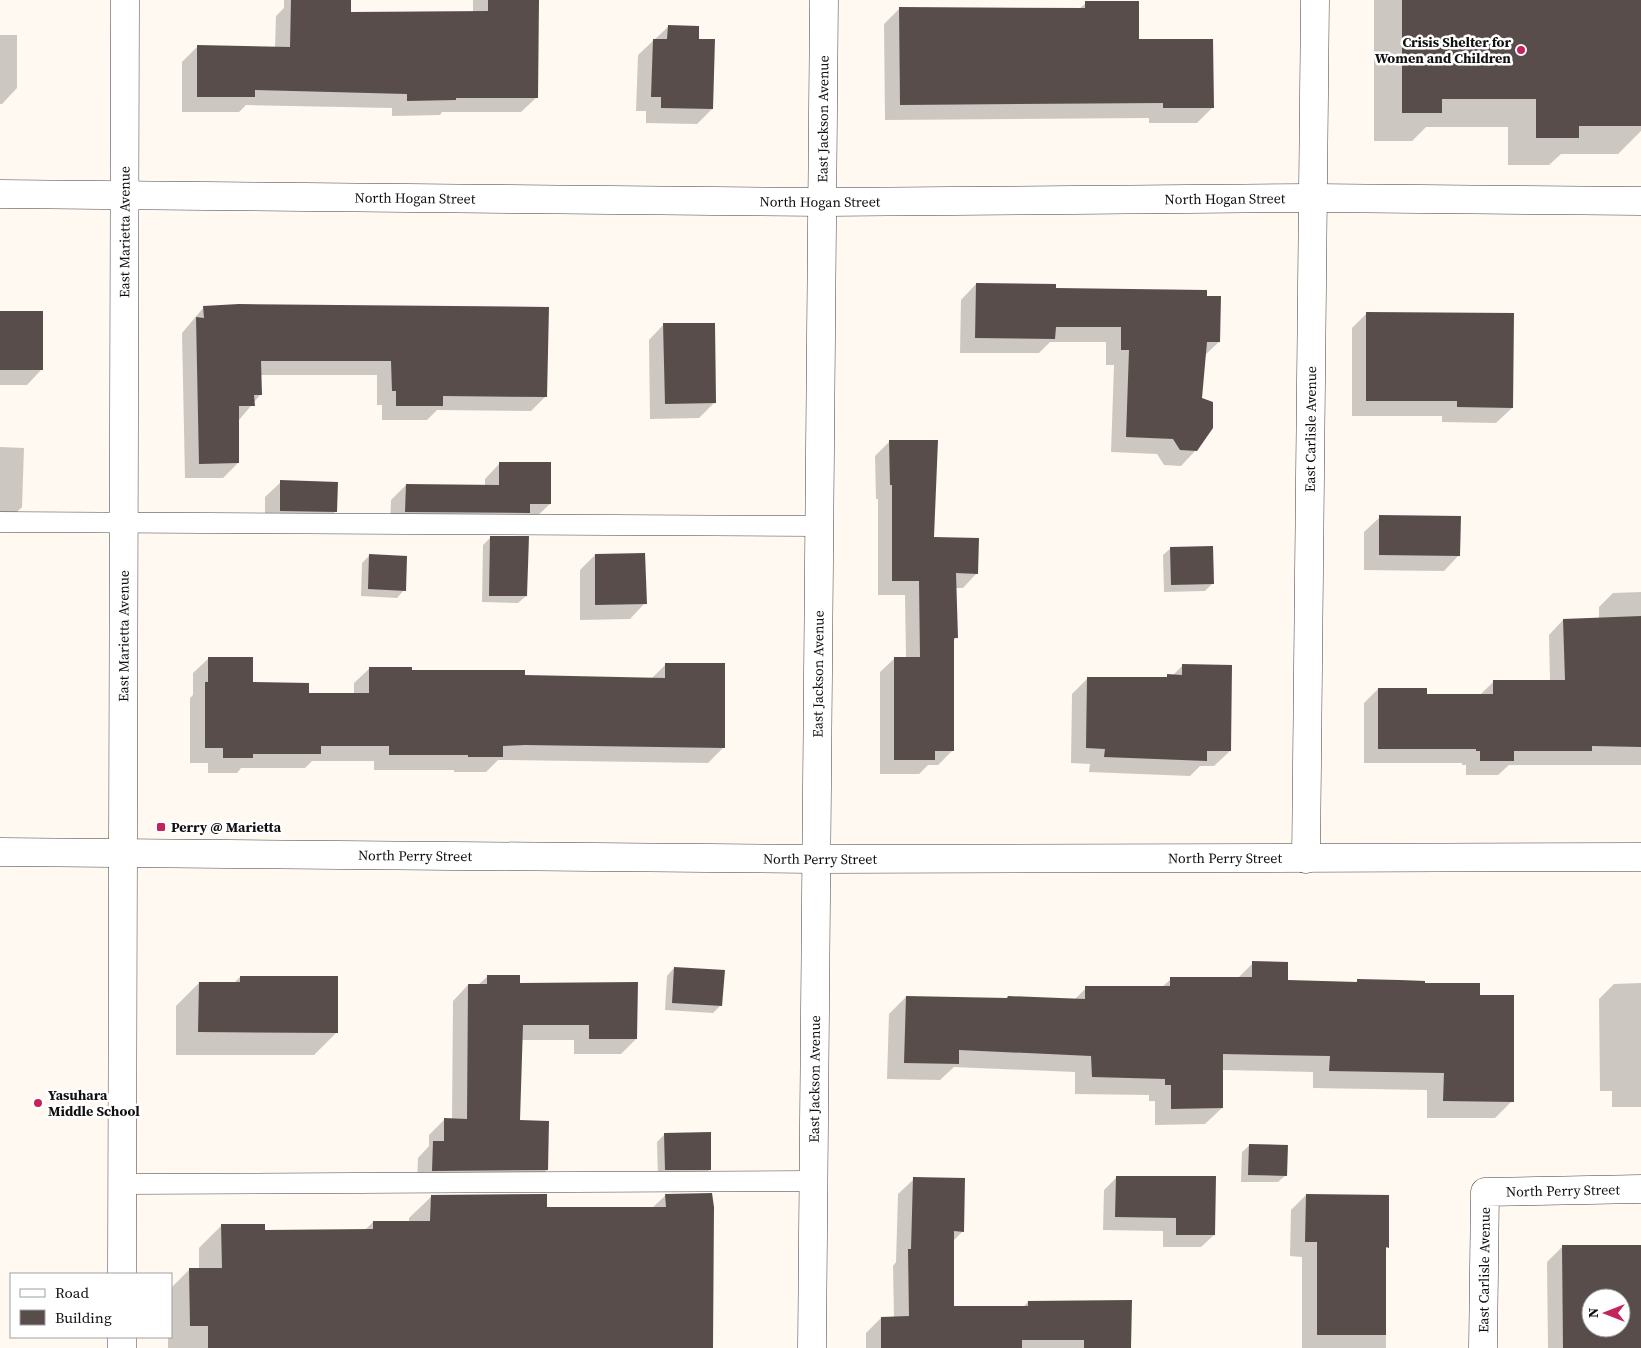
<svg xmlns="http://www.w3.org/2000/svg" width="1641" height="1348" font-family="'Source Serif 4',serif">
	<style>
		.shadow { fill: #0003; fill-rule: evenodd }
		.building { fill: #594d4c; fill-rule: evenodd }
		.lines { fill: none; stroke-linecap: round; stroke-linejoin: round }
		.service-casing { stroke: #434343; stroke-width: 21 }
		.minor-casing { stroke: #434343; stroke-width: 29 }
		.tertiary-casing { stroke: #434343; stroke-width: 29 }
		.service { stroke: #fff; stroke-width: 20 }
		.minor { stroke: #fff; stroke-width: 28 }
		.tertiary { stroke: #fff; stroke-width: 28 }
		.poi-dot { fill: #c4235b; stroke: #fff; stroke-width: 2 }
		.labels { text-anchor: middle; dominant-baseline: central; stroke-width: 5; stroke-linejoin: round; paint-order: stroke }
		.poi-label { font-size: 14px; font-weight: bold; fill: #101010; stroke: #fff; text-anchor: start }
		.street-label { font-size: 14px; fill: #101010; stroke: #fff }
	</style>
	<rect width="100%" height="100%" fill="#fff9f2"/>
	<!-- shadow -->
	<g class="shadow">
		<path d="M 284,0 L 350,0 L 350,13 L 473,12 L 473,0 L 538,0 L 537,97 L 521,112 L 442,112 L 440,115 L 392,116 L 392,108 L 246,105 L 239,112 L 182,112 L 182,62 L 198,46 L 275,48 L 276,16 L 284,8 Z"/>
		<path d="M 1374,0 L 1641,0 L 1641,131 L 1618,154 L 1561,154 L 1549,165 L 1508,165 L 1508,127 L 1426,127 L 1412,141 L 1374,141 Z"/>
		<path d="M 1086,3 L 1138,40 L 1213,107 L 1197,123 L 1149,123 L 1149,118 L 885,120 L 884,24 L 899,9 L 1079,9 Z"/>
		<path d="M 669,26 L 698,40 L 712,109 L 697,124 L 646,123 L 646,111 L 636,111 L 638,55 Z"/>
		<path d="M 0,35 L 17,35 L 17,88 L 2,104 L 0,104 Z"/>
		<path d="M 976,284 L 1206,297 L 1219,342 L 1204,356 L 1196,450 L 1181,466 L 1164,465 L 1157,454 L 1111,452 L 1114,365 L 1106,365 L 1106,342 L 1050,342 L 1039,353 L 960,353 L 961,300 Z"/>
		<path d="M 441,306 L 547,308 L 546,396 L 531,411 L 437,410 L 427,420 L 382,420 L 382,405 L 377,405 L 377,375 L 260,375 L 261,394 L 239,420 L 238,463 L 223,478 L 185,478 L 182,333 L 204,307 Z"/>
		<path d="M 0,312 L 42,369 L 27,385 L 0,385 Z"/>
		<path d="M 1367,313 L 1512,408 L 1496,423 L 1442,422 L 1442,416 L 1352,416 L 1352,328 Z"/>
		<path d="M 664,324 L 715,402 L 699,418 L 650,419 L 649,340 Z"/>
		<path d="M 890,441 L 932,538 L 977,573 L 963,588 L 955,588 L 956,638 L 953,641 L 952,751 L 938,765 L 928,765 L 919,774 L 880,774 L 880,672 L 895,658 L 906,658 L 905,595 L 878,595 L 878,499 L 876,499 L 875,456 Z"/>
		<path d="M 0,447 L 24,448 L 22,507 L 7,522 L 0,522 Z"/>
		<path d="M 500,463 L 550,504 L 534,519 L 390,527 L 391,500 L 406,485 L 485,486 L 485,479 Z"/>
		<path d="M 281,482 L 336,511 L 320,527 L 265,526 L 265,497 Z"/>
		<path d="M 1380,517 L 1459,555 L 1444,571 L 1364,570 L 1364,532 Z"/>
		<path d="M 490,538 L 526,596 L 518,603 L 482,602 L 483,545 Z"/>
		<path d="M 1171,548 L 1213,583 L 1205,591 L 1164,592 L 1163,555 Z"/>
		<path d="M 370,555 L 404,590 L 397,598 L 361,596 L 362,563 Z"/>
		<path d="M 595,555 L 645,603 L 630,619 L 580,620 L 580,570 Z"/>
		<path d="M 1641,592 L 1641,765 L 1509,765 L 1498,775 L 1466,775 L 1466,765 L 1462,765 L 1462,763 L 1364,763 L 1364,703 L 1378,689 L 1426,696 L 1479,696 L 1494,681 L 1550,681 L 1549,635 L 1563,620 L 1599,618 L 1599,607 L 1613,593 Z"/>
		<path d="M 209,658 L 251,683 L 307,695 L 354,695 L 354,683 L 370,668 L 524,677 L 651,679 L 665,665 L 724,747 L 708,763 L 509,760 L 498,760 L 486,772 L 454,772 L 454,770 L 374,770 L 374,761 L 312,761 L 305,768 L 241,768 L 237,773 L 208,773 L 208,763 L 190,763 L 190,698 L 193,695 L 193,673 Z"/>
		<path d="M 1183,665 L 1230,751 L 1214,766 L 1200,766 L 1190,776 L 1089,772 L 1090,764 L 1071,763 L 1072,694 L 1088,678 L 1165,678 L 1172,676 Z"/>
		<path d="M 1253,963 L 1286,981 L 1355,983 L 1358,980 L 1424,984 L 1479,996 L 1512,1101 L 1495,1118 L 1427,1118 L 1427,1090 L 1313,1088 L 1313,1072 L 1222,1070 L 1222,1108 L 1205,1124 L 1155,1125 L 1155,1101 L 1149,1101 L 1149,1095 L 1075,1094 L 1075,1072 L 954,1067 L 940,1080 L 887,1079 L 889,1014 L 906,997 L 1074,1000 L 1086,988 L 1162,987 L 1171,979 L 1238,978 Z"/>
		<path d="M 674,968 L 721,1005 L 713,1013 L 665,1010 L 667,976 Z"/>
		<path d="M 488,976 L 518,984 L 636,1039 L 621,1054 L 574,1054 L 574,1040 L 521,1040 L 519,1121 L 547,1170 L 531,1185 L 417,1186 L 418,1158 L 429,1146 L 429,1135 L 445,1119 L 452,1120 L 453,1001 L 468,985 L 478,985 Z"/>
		<path d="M 240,977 L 336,1033 L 314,1055 L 176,1055 L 176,1006 L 199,983 L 233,984 Z"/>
		<path d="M 1641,983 L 1641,1107 L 1612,1107 L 1612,1091 L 1600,1091 L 1599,999 L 1614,984 Z"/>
		<path d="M 665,1134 L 710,1169 L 703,1177 L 658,1177 L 657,1142 Z"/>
		<path d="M 1250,1145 L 1286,1175 L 1278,1182 L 1241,1182 L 1242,1152 Z"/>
		<path d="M 1117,1177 L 1214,1235 L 1201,1247 L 1163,1247 L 1163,1231 L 1103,1230 L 1104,1190 Z"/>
		<path d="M 914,1179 L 963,1231 L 953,1241 L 953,1307 L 1023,1307 L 1028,1302 L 1130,1348 L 866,1348 L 866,1333 L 881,1318 L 894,1318 L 893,1266 L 896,1262 L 898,1194 Z"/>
		<path d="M 666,1195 L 712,1348 L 168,1348 L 168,1337 L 171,1337 L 171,1288 L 190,1269 L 199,1269 L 199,1248 L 221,1226 L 264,1231 L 365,1230 L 373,1222 L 409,1222 L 409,1218 L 432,1196 L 546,1208 L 652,1208 Z"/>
		<path d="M 1306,1195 L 1387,1247 L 1385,1250 L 1386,1348 L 1302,1348 L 1302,1257 L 1290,1256 L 1291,1210 Z"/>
		<path d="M 1563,1246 L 1641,1246 L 1641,1348 L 1548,1348 L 1547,1262 ZM 1591,1298 L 1621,1298 L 1621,1328 L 1591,1328 Z"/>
	</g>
	<!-- building -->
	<g class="building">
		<path d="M 291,0 L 351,0 L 351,12 L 488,11 L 488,0 L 539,0 L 538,98 L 456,98 L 456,100 L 407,101 L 407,94 L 255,90 L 255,97 L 197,97 L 197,45 L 290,47 Z"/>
		<path d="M 1402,0 L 1641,0 L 1641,126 L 1579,126 L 1579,138 L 1536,138 L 1536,99 L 1442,99 L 1442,113 L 1402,113 Z"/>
		<path d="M 1085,1 L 1139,1 L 1139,39 L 1213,39 L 1214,108 L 1163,108 L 1163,103 L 900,105 L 899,7 L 1085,8 Z"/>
		<path d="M 668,25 L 699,26 L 699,39 L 715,39 L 713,109 L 661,108 L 661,97 L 651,97 L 653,39 L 667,39 Z"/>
		<path d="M 976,283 L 1056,284 L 1056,288 L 1207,290 L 1207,296 L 1221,296 L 1220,342 L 1207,342 L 1202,398 L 1213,402 L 1213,428 L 1197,451 L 1180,450 L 1173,439 L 1126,437 L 1129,350 L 1121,350 L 1121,327 L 1056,327 L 1055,339 L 975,338 Z"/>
		<path d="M 239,304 L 549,307 L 547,397 L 443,396 L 443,406 L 396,406 L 396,391 L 392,391 L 391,361 L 261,361 L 262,395 L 254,395 L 255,406 L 239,406 L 239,463 L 199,464 L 196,317 L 204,318 L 203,306 Z"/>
		<rect x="0" y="311" width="43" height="59"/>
		<path d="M 1366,312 L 1514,313 L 1513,408 L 1457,407 L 1457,401 L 1366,401 Z"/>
		<path d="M 663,323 L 715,323 L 716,403 L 665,404 Z"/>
		<path d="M 889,440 L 938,440 L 934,537 L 979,538 L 978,574 L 956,573 L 958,638 L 954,638 L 954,751 L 935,751 L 935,760 L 894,760 L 894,657 L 920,657 L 919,581 L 892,581 L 892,485 L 890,485 Z"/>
		<path d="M 499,462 L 551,462 L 551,504 L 530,504 L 530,513 L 405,512 L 406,484 L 499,485 Z"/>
		<path d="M 280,480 L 338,482 L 337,512 L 280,511 Z"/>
		<path d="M 1379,515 L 1461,516 L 1460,556 L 1379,555 Z"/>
		<path d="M 490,536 L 529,536 L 527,596 L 489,596 Z"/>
		<path d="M 1213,546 L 1214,584 L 1171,585 L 1170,547 Z"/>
		<path d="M 645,553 L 647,604 L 595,605 L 595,554 Z"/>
		<path d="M 369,554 L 407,556 L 406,591 L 368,589 Z"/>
		<path d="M 1641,616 L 1641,747 L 1592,746 L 1592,751 L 1514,751 L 1514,761 L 1480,761 L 1480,751 L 1476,751 L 1476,749 L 1378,749 L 1378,688 L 1427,688 L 1427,694 L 1493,694 L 1493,680 L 1565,680 L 1563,619 Z"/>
		<path d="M 208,657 L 253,657 L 253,682 L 309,683 L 309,693 L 369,693 L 369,667 L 412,667 L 412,670 L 525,670 L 525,675 L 665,678 L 665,663 L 725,663 L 725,748 L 525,745 L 503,746 L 503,757 L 468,757 L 468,755 L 389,755 L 389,746 L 321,746 L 321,754 L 253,754 L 253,758 L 223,758 L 223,748 L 205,748 L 205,682 L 208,682 Z"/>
		<path d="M 1182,664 L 1232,665 L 1231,751 L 1207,751 L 1207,761 L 1104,757 L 1105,749 L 1086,748 L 1087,677 L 1167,677 L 1167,674 L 1182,675 Z"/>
		<path d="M 1252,961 L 1288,962 L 1288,980 L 1357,982 L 1357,979 L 1400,980 L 1425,981 L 1425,983 L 1480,983 L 1480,995 L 1514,995 L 1514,1102 L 1443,1101 L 1444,1073 L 1329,1071 L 1330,1056 L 1223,1054 L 1223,1108 L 1171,1109 L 1171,1085 L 1165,1085 L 1165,1079 L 1092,1077 L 1091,1056 L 959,1050 L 959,1064 L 904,1063 L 906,996 L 1007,998 L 1008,996 L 1085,999 L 1085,986 L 1170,986 L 1170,977 L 1252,977 Z"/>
		<path d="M 674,967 L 725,970 L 722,1006 L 672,1003 Z"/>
		<path d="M 487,975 L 520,975 L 520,983 L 638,982 L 637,1039 L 589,1039 L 589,1025 L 523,1025 L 520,1120 L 549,1121 L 548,1170 L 432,1171 L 433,1141 L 444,1141 L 444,1118 L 467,1119 L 468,984 L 487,984 Z"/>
		<path d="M 240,976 L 338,976 L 338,1033 L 198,1032 L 199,982 L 240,982 Z"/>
		<path d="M 711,1132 L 711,1170 L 665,1170 L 664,1133 Z"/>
		<path d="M 1249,1144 L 1288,1145 L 1287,1176 L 1248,1175 Z"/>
		<path d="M 1116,1176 L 1216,1176 L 1215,1235 L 1176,1235 L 1176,1218 L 1115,1217 Z"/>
		<path d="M 913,1177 L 965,1178 L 964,1232 L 954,1231 L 954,1306 L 1028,1306 L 1028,1301 L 1132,1300 L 1131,1348 L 1084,1348 L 1084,1340 L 1022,1340 L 1022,1348 L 881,1348 L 881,1317 L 909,1316 L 908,1249 L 911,1249 Z"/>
		<path d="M 712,1193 L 714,1207 L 713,1348 L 208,1348 L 208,1326 L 190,1326 L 189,1268 L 222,1268 L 221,1224 L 265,1224 L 265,1230 L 373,1229 L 373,1221 L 430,1221 L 431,1195 L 547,1194 L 547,1207 L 666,1207 L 665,1194 Z"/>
		<path d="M 1306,1194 L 1389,1195 L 1389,1248 L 1386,1247 L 1386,1335 L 1317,1335 L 1317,1242 L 1305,1242 Z"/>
		<path d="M 1562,1245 L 1641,1245 L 1641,1348 L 1563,1348 ZM 1591,1298 L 1621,1298 L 1621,1328 L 1591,1328 Z"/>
	</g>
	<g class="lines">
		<defs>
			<g id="service">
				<path d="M 0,522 L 819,526"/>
				<path d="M 122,1184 L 813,1181"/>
			</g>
			<g id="minor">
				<path id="s1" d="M 0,194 L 823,202 L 1314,198 L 1641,201"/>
				<path id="s2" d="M 1306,859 L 1315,0"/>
				<path id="s3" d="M 122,1274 L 125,0"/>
				<path d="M 122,1337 L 122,1348"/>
				<path id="s4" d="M 812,1348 L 824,0"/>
				<path id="s5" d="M 1483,1348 L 1485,1192 L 1641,1189"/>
			</g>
			<g id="tertiary">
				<path id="s6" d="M 0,852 L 815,859 L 1641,857"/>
			</g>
		</defs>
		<!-- service casing -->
		<use href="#service" class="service-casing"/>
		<!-- minor casing -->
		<use href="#minor" class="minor-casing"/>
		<!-- tertiary casing -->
		<use href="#tertiary" class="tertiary-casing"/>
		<!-- service -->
		<use href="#service" class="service"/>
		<!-- minor -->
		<use href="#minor" class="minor"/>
		<!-- tertiary -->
		<use href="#tertiary" class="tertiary"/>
	</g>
	<!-- markers -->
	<g class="poi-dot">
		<circle cx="1521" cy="50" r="5"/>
		<rect x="156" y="822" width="10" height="10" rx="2.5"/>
		<circle cx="38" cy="1103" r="5"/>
	</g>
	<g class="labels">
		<!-- poi labels -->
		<g class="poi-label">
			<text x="1511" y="42" text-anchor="end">Crisis Shelter for<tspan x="1511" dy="16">Women and Children</tspan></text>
			<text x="171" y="827">Perry @ Marietta</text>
			<text x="48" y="1095">Yasuhara<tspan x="48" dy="16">Middle School</tspan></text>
		</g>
		<!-- street labels -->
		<g class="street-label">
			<text stroke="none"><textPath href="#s4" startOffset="1229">East Jackson Avenue</textPath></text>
			<text stroke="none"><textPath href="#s1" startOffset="415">North Hogan Street</textPath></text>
			<text stroke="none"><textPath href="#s1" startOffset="1225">North Hogan Street</textPath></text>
			<text stroke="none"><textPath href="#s1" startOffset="820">North Hogan Street</textPath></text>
			<text stroke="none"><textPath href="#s3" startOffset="1042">East Marietta Avenue</textPath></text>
			<text stroke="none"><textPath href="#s2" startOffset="430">East Carlisle Avenue</textPath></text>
			<text stroke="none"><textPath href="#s3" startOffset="638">East Marietta Avenue</textPath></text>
			<text stroke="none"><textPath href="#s4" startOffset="674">East Jackson Avenue</textPath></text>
			<text stroke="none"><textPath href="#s6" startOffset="415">North Perry Street</textPath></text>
			<text stroke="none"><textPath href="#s6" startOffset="820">North Perry Street</textPath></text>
			<text stroke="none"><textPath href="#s6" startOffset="1225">North Perry Street</textPath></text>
			<text stroke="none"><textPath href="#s4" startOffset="269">East Jackson Avenue</textPath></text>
			<text stroke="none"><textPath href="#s5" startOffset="234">North Perry Street</textPath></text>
			<text stroke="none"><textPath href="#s5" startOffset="78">East Carlisle Avenue</textPath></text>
		</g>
	</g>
	<!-- legend -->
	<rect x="10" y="1273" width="162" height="65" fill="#ffffff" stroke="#9f9f9f"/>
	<rect x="20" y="1289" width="25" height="8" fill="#ffffff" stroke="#9f9f9f"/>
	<text x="55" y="1298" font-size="15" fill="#101010">Road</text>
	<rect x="20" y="1310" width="25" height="15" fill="#594d4c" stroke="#9f9f9f"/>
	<text x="55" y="1323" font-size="15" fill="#101010">Building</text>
	<!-- north arrow -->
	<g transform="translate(1606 1313) rotate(270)"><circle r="24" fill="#ffffff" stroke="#9f9f9f"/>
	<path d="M0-4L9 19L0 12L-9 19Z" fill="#c4235b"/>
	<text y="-8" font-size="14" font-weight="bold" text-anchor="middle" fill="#101010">N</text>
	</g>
</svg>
